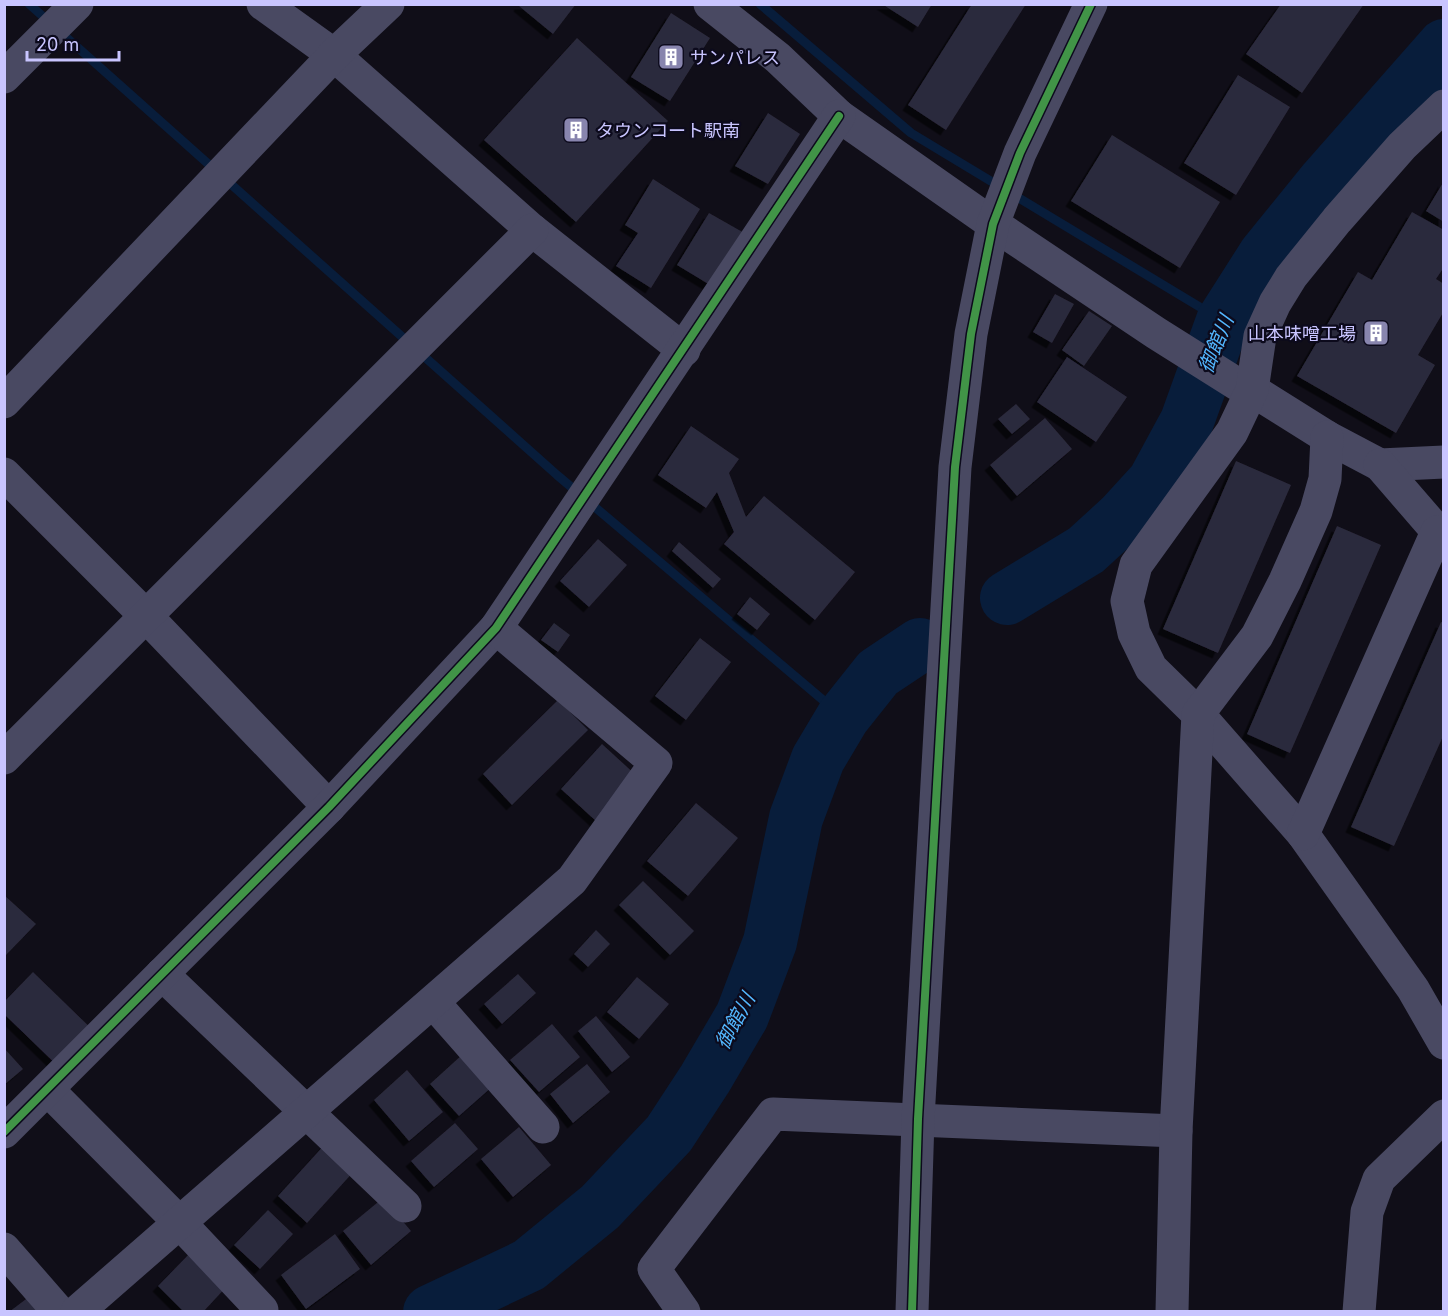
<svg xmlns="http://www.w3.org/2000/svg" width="1448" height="1316" font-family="Inter,'Noto Sans JP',sans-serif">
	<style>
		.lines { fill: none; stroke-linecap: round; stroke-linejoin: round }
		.stream { stroke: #081d3b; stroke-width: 9 }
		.river { stroke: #081d3b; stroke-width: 54 }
		.building { fill: #2c2a3c; filter: url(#shadow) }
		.minor { stroke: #494962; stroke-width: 33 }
		.cycleway-casing { stroke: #0c0a1c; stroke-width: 11 }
		.cycleway { stroke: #419447; stroke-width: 8 }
		.labels { text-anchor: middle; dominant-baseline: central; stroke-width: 4.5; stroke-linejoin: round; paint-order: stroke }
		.poi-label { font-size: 18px; fill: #c9c5ff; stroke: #0c0a1c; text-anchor: start }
		.water-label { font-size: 20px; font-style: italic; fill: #53b7ff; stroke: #0c0a1c }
	</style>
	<defs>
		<filter id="shadow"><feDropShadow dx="-5.5" dy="5.5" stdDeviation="0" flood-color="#0009"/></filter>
	</defs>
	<rect width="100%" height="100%" fill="#100e18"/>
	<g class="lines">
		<!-- stream -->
		<g class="stream">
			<path d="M 29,4 L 557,475 L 843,717"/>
			<path d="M 760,4 L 911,133 L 1223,321"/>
		</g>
		<!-- river -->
		<g class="river">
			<path d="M 1007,598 L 1086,550 L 1122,517 L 1154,482 L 1187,421 L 1223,321 L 1265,255 L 1325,181 L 1444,46"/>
			<path d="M 430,1312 L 529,1265 L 600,1207 L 669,1134 L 705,1079 L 742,1016 L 770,942 L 796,818 L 818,759 L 843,717 L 878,673 L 920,645"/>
		</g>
	</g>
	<!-- building -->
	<g class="building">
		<path d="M 520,4 L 576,4 L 553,34 L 519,6 Z"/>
		<path d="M 882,4 L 932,4 L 918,27 Z"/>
		<path d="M 972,4 L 1026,4 L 946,130 L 908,105 Z"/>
		<path d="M 1281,4 L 1364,4 L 1302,93 L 1246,54 Z"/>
		<path d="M 671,13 L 710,38 L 670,101 L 631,77 Z"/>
		<path d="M 577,38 L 668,121 L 576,222 L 484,140 Z"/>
		<path d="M 1238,75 L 1290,107 L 1236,195 L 1184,163 Z"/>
		<path d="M 768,113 L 800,134 L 768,184 L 735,166 Z"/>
		<path d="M 1112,135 L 1220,202 L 1180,268 L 1071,201 Z"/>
		<path d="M 653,179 L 700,209 L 651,288 L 616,266 L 638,233 L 625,225 Z"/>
		<path d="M 1444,181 L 1444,222 L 1426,211 Z"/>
		<path d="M 1412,212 L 1444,230 L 1444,267 L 1436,279 L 1444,284 L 1444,311 L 1418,355 L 1435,365 L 1396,433 L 1297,376 L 1358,272 L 1372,280 Z"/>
		<path d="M 709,213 L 746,234 L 715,288 L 677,265 Z"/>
		<path d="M 1055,294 L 1074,304 L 1052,343 L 1033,332 Z"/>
		<path d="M 1089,311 L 1112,326 L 1084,366 L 1062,350 Z"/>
		<path d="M 1067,357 L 1127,397 L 1096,442 L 1037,402 Z"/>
		<path d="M 1016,404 L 1030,419 L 1012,434 L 998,419 Z"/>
		<path d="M 1045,418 L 1072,449 L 1017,496 L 990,465 Z"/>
		<path d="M 691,426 L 739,459 L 729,473 L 746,517 L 764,496 L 855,572 L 815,620 L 724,544 L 734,532 L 717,492 L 706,508 L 658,475 Z"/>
		<path d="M 1236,461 L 1291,485 L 1218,653 L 1163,629 Z"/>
		<path d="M 1337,526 L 1381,545 L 1290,753 L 1247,734 Z"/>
		<path d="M 598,539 L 627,565 L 589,607 L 560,581 Z"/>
		<path d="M 679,542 L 721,579 L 713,588 L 672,551 Z"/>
		<path d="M 750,597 L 770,614 L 757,630 L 737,614 Z"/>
		<path d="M 1441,622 L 1444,623 L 1444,734 L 1394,846 L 1351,827 Z"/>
		<path d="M 554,623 L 570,635 L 558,652 L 541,640 Z"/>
		<path d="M 700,638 L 731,662 L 686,720 L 655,696 Z"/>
		<path d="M 558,700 L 588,730 L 512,805 L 483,774 Z"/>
		<path d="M 602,744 L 638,777 L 597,822 L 561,789 Z"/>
		<path d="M 696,803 L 738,838 L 688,896 L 647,861 Z"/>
		<path d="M 643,881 L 694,931 L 670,955 L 619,905 Z"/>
		<path d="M 4,895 L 36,924 L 4,957 Z"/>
		<path d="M 596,930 L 610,944 L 588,967 L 574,954 Z"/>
		<path d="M 33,972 L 100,1037 L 65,1073 L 4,1014 L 4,1002 Z"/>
		<path d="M 518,974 L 536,993 L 502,1024 L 484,1004 Z"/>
		<path d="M 637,977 L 669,1004 L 639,1039 L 607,1012 Z"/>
		<path d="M 596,1016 L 630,1057 L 612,1072 L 578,1031 Z"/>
		<path d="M 552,1024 L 580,1057 L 539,1092 L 510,1060 Z"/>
		<path d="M 4,1048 L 23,1069 L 4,1085 Z"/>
		<path d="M 463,1054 L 493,1086 L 459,1116 L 430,1084 Z"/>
		<path d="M 587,1064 L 610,1092 L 573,1123 L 550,1094 Z"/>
		<path d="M 407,1070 L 443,1112 L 409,1141 L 374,1100 Z"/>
		<path d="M 455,1123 L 478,1149 L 434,1187 L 411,1161 Z"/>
		<path d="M 519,1127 L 551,1165 L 513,1197 L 481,1159 Z"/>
		<path d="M 327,1142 L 356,1169 L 307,1223 L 278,1196 Z"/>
		<path d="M 383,1198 L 411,1231 L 371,1265 L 343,1231 Z"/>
		<path d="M 268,1210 L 293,1234 L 260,1269 L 234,1245 Z"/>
		<path d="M 335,1234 L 360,1269 L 306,1309 L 281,1275 Z"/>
		<path d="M 193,1250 L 229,1284 L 203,1312 L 184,1312 L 158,1286 Z"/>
		<path d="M 34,1293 L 48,1312 L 9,1312 Z"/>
	</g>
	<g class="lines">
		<!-- minor -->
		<g class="minor">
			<path d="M 263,4 L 334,55 L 532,230 L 684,350"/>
			<path d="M 710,4 L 778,58 L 839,116 L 993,224 L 1156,333 L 1237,384 L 1252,390 L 1327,437 L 1380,465 L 1444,462"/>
			<path d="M 4,77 L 77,4"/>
			<path d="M 1444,106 L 1402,146 L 1337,220 L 1291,277 L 1275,303 L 1260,336 L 1252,390 L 1232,432 L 1136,565 L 1127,601 L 1134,633 L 1151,668 L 1198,714 L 1303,834 L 1413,989 L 1444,1043"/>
			<path d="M 4,402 L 334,55 L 388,4"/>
			<path d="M 1380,465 L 1444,539"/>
			<path d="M 4,474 L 145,615 L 329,807"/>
			<path d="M 4,758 L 532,230"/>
			<path d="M 1303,834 L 1437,532"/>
			<path d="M 162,974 L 405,1206"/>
			<path d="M 433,1002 L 543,1127"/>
			<path d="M 48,1090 L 180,1223 L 262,1310"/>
			<path d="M 4,1132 L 329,807 L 496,628 L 839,116"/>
			<path d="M 4,1249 L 59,1312"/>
			<path d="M 77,1312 L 572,880 L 656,763 L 496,628"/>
			<path d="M 684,1312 L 654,1269 L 773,1114 L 1176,1131"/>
			<path d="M 912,1312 L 918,1119 L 955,467 L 971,334 L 993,224 L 1020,153 L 1091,4"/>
			<path d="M 1172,1312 L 1176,1131 L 1198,714 L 1257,636 L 1285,581 L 1316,511 L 1325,479 L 1327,437"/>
			<path d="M 1359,1312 L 1367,1212 L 1379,1179 L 1444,1116"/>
		</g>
		<defs>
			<g id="cycleway">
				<path d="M 4,1132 L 329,807 L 496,628 L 839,116"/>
				<path d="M 912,1312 L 918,1119 L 955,467 L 971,334 L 993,224 L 1020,153 L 1091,4"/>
			</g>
		</defs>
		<!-- cycleway casing -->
		<use href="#cycleway" class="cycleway-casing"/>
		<!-- cycleway -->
		<use href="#cycleway" class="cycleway"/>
	</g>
	<!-- icons -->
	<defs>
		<symbol id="building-square" viewBox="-11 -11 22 22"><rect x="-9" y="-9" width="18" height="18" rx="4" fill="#8885ae" stroke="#0c0a1c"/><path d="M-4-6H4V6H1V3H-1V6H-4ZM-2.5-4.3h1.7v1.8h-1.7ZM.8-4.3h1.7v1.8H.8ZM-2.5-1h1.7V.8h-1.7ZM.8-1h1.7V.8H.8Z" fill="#fff"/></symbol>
	</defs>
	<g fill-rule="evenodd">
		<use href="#building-square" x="656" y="42" width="30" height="30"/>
		<use href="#building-square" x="561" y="115" width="30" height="30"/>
		<use href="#building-square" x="1361" y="318" width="30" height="30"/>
	</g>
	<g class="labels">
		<!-- poi labels -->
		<g class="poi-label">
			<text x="690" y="57">サンパレス</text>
			<text x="596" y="130">タウンコート駅南</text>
			<text x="1356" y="333" text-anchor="end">山本味噌工場</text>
		</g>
		<!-- water labels -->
		<g class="water-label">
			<text transform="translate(1216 344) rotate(-68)">御館川</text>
			<text transform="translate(735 1021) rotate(-62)">御館川</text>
		</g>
	</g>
	<!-- border -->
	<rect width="1448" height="1316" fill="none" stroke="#c9c5ff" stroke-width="12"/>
	<!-- scale -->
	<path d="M27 51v9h92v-9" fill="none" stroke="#c9c5ff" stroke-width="3"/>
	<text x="36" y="51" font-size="18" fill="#c9c5ff" stroke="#0c0a1c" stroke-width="4.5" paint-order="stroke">20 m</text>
</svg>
